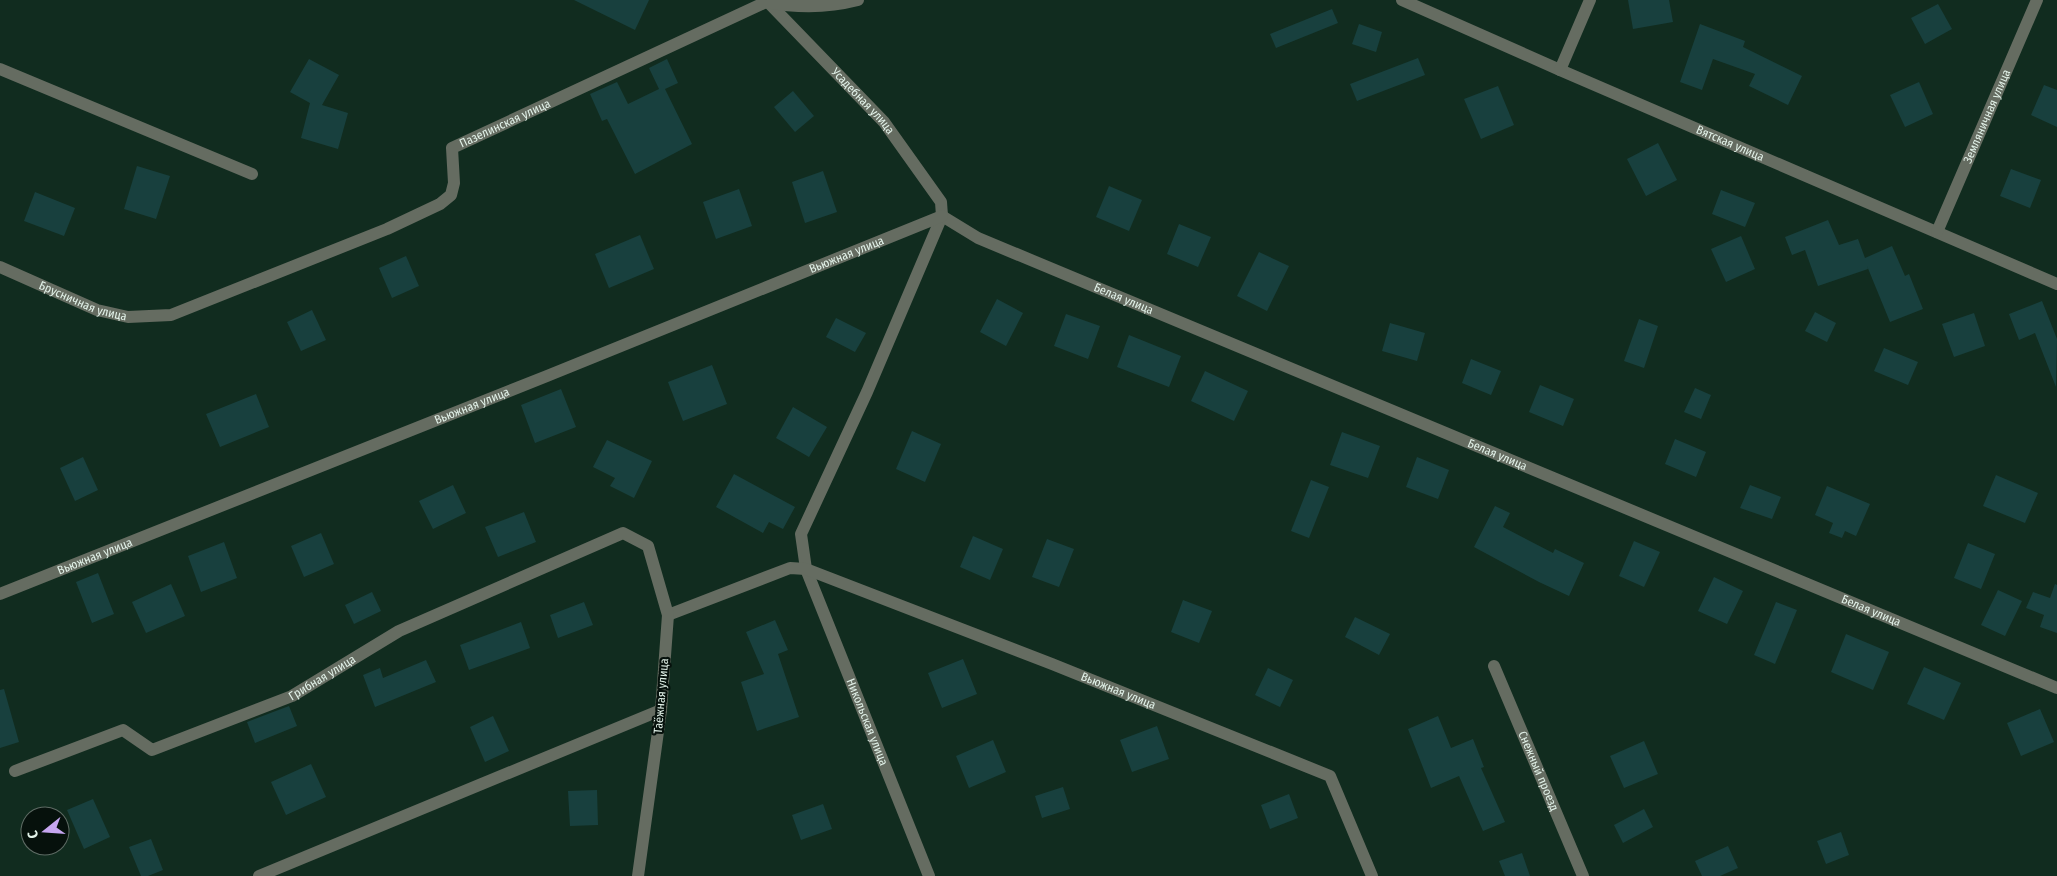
<svg xmlns="http://www.w3.org/2000/svg" width="2057" height="876" font-family="'Fira Sans Condensed',sans-serif">
	<style>
		.building { fill: #18403e }
		.lines { fill: none; stroke-linecap: round; stroke-linejoin: round }
		.minor { stroke: #656c61; stroke-width: 12 }
		.labels { text-anchor: middle; dominant-baseline: central; stroke-width: 4.5; stroke-linejoin: round; paint-order: stroke }
		.street-label { font-size: 12px; fill: #e2f2e9; stroke: #06110c }
	</style>
	<rect width="100%" height="100%" fill="#112c1f"/>
	<!-- building -->
	<g class="building">
		<path d="M 574,0 L 649,0 L 635,30 Z"/>
		<path d="M 1628,0 L 1669,0 L 1673,22 L 1633,29 Z"/>
		<path d="M 1938,4 L 1952,29 L 1925,44 L 1911,18 Z"/>
		<path d="M 1332,9 L 1338,23 L 1276,48 L 1270,34 Z"/>
		<path d="M 1359,24 L 1382,32 L 1376,52 L 1352,44 Z"/>
		<path d="M 1700,24 L 1745,41 L 1743,47 L 1802,76 L 1788,105 L 1749,86 L 1755,74 L 1713,59 L 1702,90 L 1680,82 Z"/>
		<path d="M 1418,58 L 1425,75 L 1357,101 L 1350,84 Z"/>
		<path d="M 309,59 L 339,75 L 322,105 L 348,113 L 338,149 L 301,138 L 310,103 L 290,92 Z"/>
		<path d="M 667,59 L 678,83 L 665,89 L 692,144 L 635,174 L 607,119 L 602,121 L 590,94 L 617,82 L 628,104 L 659,89 L 649,68 Z"/>
		<path d="M 1919,82 L 1933,114 L 1905,127 L 1890,95 Z"/>
		<path d="M 2044,85 L 2057,90 L 2057,127 L 2031,115 Z"/>
		<path d="M 1498,86 L 1514,125 L 1481,139 L 1464,99 Z"/>
		<path d="M 793,91 L 814,116 L 795,132 L 774,107 Z"/>
		<path d="M 1658,143 L 1677,180 L 1646,196 L 1627,159 Z"/>
		<path d="M 137,166 L 170,176 L 156,219 L 124,209 Z"/>
		<path d="M 2011,169 L 2041,180 L 2030,208 L 2000,196 Z"/>
		<path d="M 823,171 L 837,212 L 805,223 L 792,182 Z"/>
		<path d="M 1109,186 L 1142,200 L 1129,231 L 1096,217 Z"/>
		<path d="M 739,189 L 752,226 L 716,239 L 703,202 Z"/>
		<path d="M 1721,190 L 1755,203 L 1745,227 L 1712,214 Z"/>
		<path d="M 35,192 L 75,208 L 64,236 L 24,221 Z"/>
		<path d="M 1828,220 L 1839,245 L 1858,239 L 1865,258 L 1892,246 L 1905,276 L 1909,274 L 1923,309 L 1890,322 L 1867,266 L 1868,269 L 1818,286 L 1805,250 L 1792,255 L 1785,237 Z"/>
		<path d="M 1179,224 L 1211,237 L 1198,267 L 1167,254 Z"/>
		<path d="M 640,235 L 654,269 L 609,288 L 595,254 Z"/>
		<path d="M 1741,236 L 1755,269 L 1726,282 L 1711,249 Z"/>
		<path d="M 1259,252 L 1289,266 L 1267,311 L 1237,296 Z"/>
		<path d="M 406,256 L 419,286 L 392,298 L 379,268 Z"/>
		<path d="M 997,299 L 1023,313 L 1006,346 L 980,332 Z"/>
		<path d="M 2042,301 L 2057,339 L 2056,387 L 2035,333 L 2019,340 L 2009,314 Z"/>
		<path d="M 312,310 L 326,340 L 301,351 L 287,322 Z"/>
		<path d="M 1815,312 L 1836,323 L 1827,342 L 1805,331 Z"/>
		<path d="M 1974,313 L 1985,346 L 1954,357 L 1942,324 Z"/>
		<path d="M 1066,314 L 1100,326 L 1088,359 L 1054,346 Z"/>
		<path d="M 836,318 L 866,333 L 855,352 L 826,337 Z"/>
		<path d="M 1639,319 L 1658,326 L 1644,368 L 1624,361 Z"/>
		<path d="M 1390,323 L 1425,333 L 1417,361 L 1382,351 Z"/>
		<path d="M 1129,335 L 1181,356 L 1169,387 L 1117,367 Z"/>
		<path d="M 1884,348 L 1918,362 L 1908,385 L 1874,371 Z"/>
		<path d="M 1471,359 L 1501,371 L 1491,395 L 1462,383 Z"/>
		<path d="M 712,365 L 727,404 L 683,421 L 668,382 Z"/>
		<path d="M 1205,371 L 1248,391 L 1234,421 L 1191,401 Z"/>
		<path d="M 1540,385 L 1574,399 L 1563,426 L 1529,412 Z"/>
		<path d="M 1695,388 L 1711,395 L 1701,419 L 1684,412 Z"/>
		<path d="M 561,389 L 576,427 L 535,443 L 521,405 Z"/>
		<path d="M 256,394 L 269,427 L 220,447 L 206,414 Z"/>
		<path d="M 793,407 L 827,427 L 809,457 L 776,438 Z"/>
		<path d="M 912,431 L 941,444 L 925,482 L 896,469 Z"/>
		<path d="M 1342,432 L 1380,446 L 1368,478 L 1330,465 Z"/>
		<path d="M 1675,439 L 1706,452 L 1696,477 L 1665,464 Z"/>
		<path d="M 607,440 L 652,461 L 634,498 L 610,486 L 615,478 L 593,467 Z"/>
		<path d="M 83,457 L 98,490 L 75,501 L 60,468 Z"/>
		<path d="M 1417,457 L 1449,470 L 1438,499 L 1406,487 Z"/>
		<path d="M 734,474 L 795,507 L 783,529 L 769,522 L 763,533 L 716,507 Z"/>
		<path d="M 1996,475 L 2038,493 L 2025,523 L 1983,506 Z"/>
		<path d="M 1311,480 L 1329,487 L 1309,538 L 1291,531 Z"/>
		<path d="M 453,485 L 466,513 L 433,529 L 419,501 Z"/>
		<path d="M 1750,485 L 1781,497 L 1772,519 L 1740,508 Z"/>
		<path d="M 1827,486 L 1870,504 L 1856,536 L 1845,531 L 1842,538 L 1829,533 L 1833,523 L 1815,515 Z"/>
		<path d="M 1495,506 L 1510,513 L 1503,527 L 1553,553 L 1555,549 L 1584,563 L 1569,596 L 1539,582 L 1474,547 Z"/>
		<path d="M 524,512 L 536,542 L 498,557 L 485,527 Z"/>
		<path d="M 321,533 L 334,564 L 304,577 L 291,546 Z"/>
		<path d="M 973,536 L 1003,549 L 990,580 L 960,567 Z"/>
		<path d="M 1047,539 L 1074,549 L 1059,587 L 1032,577 Z"/>
		<path d="M 1634,541 L 1660,552 L 1644,587 L 1619,576 Z"/>
		<path d="M 224,542 L 237,578 L 201,592 L 188,556 Z"/>
		<path d="M 1968,543 L 1995,554 L 1981,589 L 1954,578 Z"/>
		<path d="M 98,573 L 114,614 L 92,623 L 76,582 Z"/>
		<path d="M 1714,577 L 1743,591 L 1727,624 L 1698,611 Z"/>
		<path d="M 171,584 L 185,616 L 146,633 L 132,602 Z"/>
		<path d="M 2055,584 L 2057,585 L 2057,633 L 2040,627 L 2044,615 L 2026,608 L 2033,592 L 2050,598 Z"/>
		<path d="M 1998,590 L 2022,601 L 2005,636 L 1981,625 Z"/>
		<path d="M 372,592 L 381,611 L 354,624 L 345,605 Z"/>
		<path d="M 1183,600 L 1212,611 L 1199,643 L 1171,632 Z"/>
		<path d="M 584,602 L 593,625 L 558,638 L 550,615 Z"/>
		<path d="M 1776,602 L 1797,610 L 1775,664 L 1754,655 Z"/>
		<path d="M 1355,617 L 1390,634 L 1379,655 L 1345,637 Z"/>
		<path d="M 775,620 L 788,650 L 778,654 L 799,717 L 757,731 L 741,682 L 764,674 L 746,632 Z"/>
		<path d="M 521,622 L 530,648 L 469,670 L 460,645 Z"/>
		<path d="M 1846,634 L 1889,652 L 1873,690 L 1831,672 Z"/>
		<path d="M 963,659 L 977,694 L 942,708 L 928,673 Z"/>
		<path d="M 426,660 L 436,682 L 375,707 L 363,675 L 380,668 L 383,678 Z"/>
		<path d="M 1924,667 L 1961,683 L 1944,720 L 1907,704 Z"/>
		<path d="M 1268,668 L 1293,680 L 1280,707 L 1255,695 Z"/>
		<path d="M 4,689 L 19,742 L 0,748 L 0,690 Z"/>
		<path d="M 289,706 L 297,726 L 255,743 L 247,722 Z"/>
		<path d="M 2040,709 L 2054,742 L 2021,756 L 2007,723 Z"/>
		<path d="M 493,716 L 509,751 L 485,762 L 470,727 Z"/>
		<path d="M 1438,716 L 1451,748 L 1473,739 L 1484,767 L 1481,768 L 1505,822 L 1483,831 L 1459,776 L 1431,788 L 1408,729 Z"/>
		<path d="M 1157,726 L 1169,759 L 1132,772 L 1120,740 Z"/>
		<path d="M 993,740 L 1006,772 L 969,788 L 956,756 Z"/>
		<path d="M 1644,741 L 1658,774 L 1624,788 L 1610,756 Z"/>
		<path d="M 311,764 L 326,797 L 286,815 L 271,782 Z"/>
		<path d="M 1063,787 L 1070,809 L 1042,818 L 1035,796 Z"/>
		<path d="M 597,790 L 598,825 L 570,826 L 568,791 Z"/>
		<path d="M 1289,794 L 1298,818 L 1270,829 L 1261,805 Z"/>
		<path d="M 93,799 L 110,837 L 84,849 L 67,810 Z"/>
		<path d="M 823,804 L 832,829 L 801,840 L 792,815 Z"/>
		<path d="M 1644,809 L 1653,827 L 1623,843 L 1614,825 Z"/>
		<path d="M 1841,832 L 1849,855 L 1826,864 L 1817,841 Z"/>
		<path d="M 151,839 L 163,870 L 148,876 L 141,876 L 129,847 Z"/>
		<path d="M 1728,846 L 1738,868 L 1720,876 L 1702,876 L 1695,861 Z"/>
		<path d="M 1522,853 L 1530,876 L 1505,876 L 1499,861 Z"/>
	</g>
	<g class="lines">
		<!-- minor -->
		<g class="minor">
			<path id="s1" d="M 766,0 L 884,122 L 941,202 L 942,216 L 867,392 L 801,534 L 806,569 L 929,876"/>
			<path id="s2" d="M 1402,0 L 1560,70 L 2057,284"/>
			<path d="M 0,69 L 252,174"/>
			<path d="M 1560,70 L 1590,0"/>
			<path id="s3" d="M 942,216 L 978,238 L 2057,688"/>
			<path id="s4" d="M 1937,232 L 2037,0"/>
			<path id="s5" d="M 0,267 L 97,310 L 128,317 L 171,315 L 387,229 L 440,204 L 451,195 L 454,183 L 452,148 L 766,2 C 798,8 827,8 858,0"/>
			<path id="s6" d="M 0,594 L 547,376 L 942,216"/>
			<path id="s7" d="M 668,615 L 790,568 L 806,569 L 1052,664 L 1330,776 L 1372,876"/>
			<path id="s8" d="M 1494,666 L 1583,876"/>
			<path id="s9" d="M 15,771 L 123,730 L 152,750 L 292,696 L 399,631 L 623,533 L 648,546 L 668,615 L 661,710 L 638,876"/>
			<path d="M 259,876 L 661,710"/>
		</g>
	</g>
	<g class="labels">
		<!-- street labels -->
		<g class="street-label">
			<text stroke="none"><textPath href="#s1" startOffset="140">Усадебная улица</textPath></text>
			<text stroke="none"><textPath href="#s4" startOffset="126">Земляничная улица</textPath></text>
			<text stroke="none"><textPath href="#s5" startOffset="592">Пазелинская улица</textPath></text>
			<text stroke="none"><textPath href="#s2" startOffset="358">Вятская улица</textPath></text>
			<text stroke="none"><textPath href="#s6" startOffset="912">Вьюжная улица</textPath></text>
			<text stroke="none"><textPath href="#s3" startOffset="200">Белая улица</textPath></text>
			<text stroke="none"><textPath href="#s5" startOffset="90">Брусничная улица</textPath></text>
			<text stroke="none"><textPath href="#s6" startOffset="508">Вьюжная улица</textPath></text>
			<text stroke="none"><textPath href="#s3" startOffset="605">Белая улица</textPath></text>
			<text stroke="none"><textPath href="#s6" startOffset="102">Вьюжная улица</textPath></text>
			<text stroke="none"><textPath href="#s3" startOffset="1010">Белая улица</textPath></text>
			<text stroke="none"><textPath href="#s9" startOffset="336">Грибная улица</textPath></text>
			<text stroke="none"><textPath href="#s7" startOffset="482">Вьюжная улица</textPath></text>
			<text transform="translate(661 696) rotate(-85)">Таёжная улица</text>
			<text stroke="none"><textPath href="#s1" startOffset="830">Никольская улица</textPath></text>
			<text stroke="none"><textPath href="#s8" startOffset="114">Снежный проезд</textPath></text>
		</g>
	</g>
	<!-- north arrow -->
	<g transform="translate(45 831) rotate(253)"><circle r="24" fill="#06110c" stroke="#5e6b64"/>
	<path d="M0-4L9 19L0 12L-9 19Z" fill="#c6a6f0"/>
	<text y="-8" font-size="14" font-weight="bold" text-anchor="middle" fill="#e2f2e9">С</text>
	</g>
</svg>
